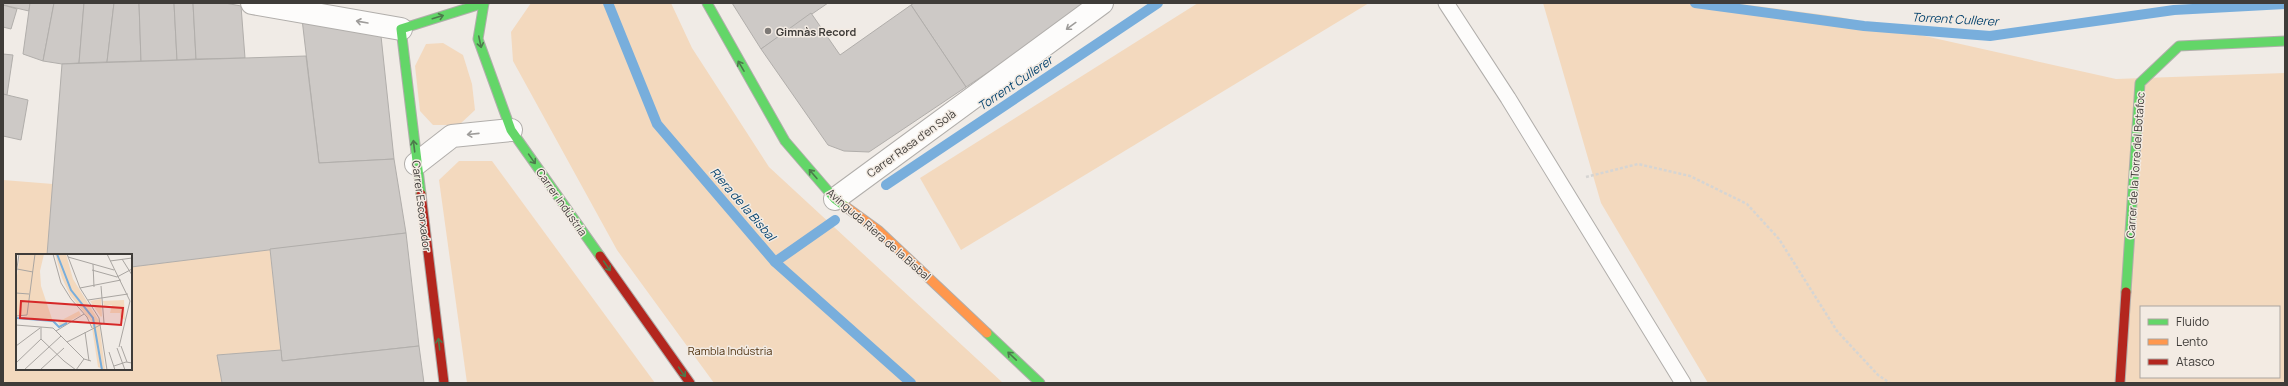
<svg xmlns="http://www.w3.org/2000/svg" width="2288" height="386" font-family="Manrope,sans-serif">
	<style>
		.green { fill: #f3d9be; fill-rule: evenodd }
		.lines { fill: none; stroke-linecap: round; stroke-linejoin: round }
		.stream { stroke: #78aedc; stroke-width: 10 }
		.building { fill: #cdc9c6; stroke: #b1aeab }
		.lane-casing { stroke: #b1aeab; stroke-width: 17 }
		.street-casing { stroke: #b1aeab; stroke-width: 24 }
		.fast-casing { stroke: #b1aeab; stroke-width: 11 }
		.slow-casing { stroke: #b1aeab; stroke-width: 11 }
		.jam-casing { stroke: #b1aeab; stroke-width: 11 }
		.path { stroke: #d6d5d3; stroke-width: 2.5; stroke-dasharray: 3 2; stroke-linecap: butt }
		.lane { stroke: #fdfcfb; stroke-width: 15 }
		.street { stroke: #fdfcfb; stroke-width: 22 }
		.fast { stroke: #63d668; stroke-width: 9 }
		.slow { stroke: #ff974d; stroke-width: 9 }
		.jam { stroke: #b3261e; stroke-width: 9 }
		.oneway { stroke: #4d7a4c }
		.oneway2 { stroke: #9e9c9a }
		.poi-dot { fill: #7d7976; stroke: #f3ebe3; stroke-width: 1.5 }
		.labels { text-anchor: middle; dominant-baseline: central; stroke-width: 3; stroke-linejoin: round; paint-order: stroke }
		.poi-label { font-size: 11px; font-weight: bold; fill: #3f3c39; stroke: #f3ebe3; text-anchor: start }
		.street-label { font-size: 11px; fill: #3f3c39; stroke: #f3ebe3 }
		.park-label { font-size: 11px; fill: #523513; stroke: #f3ebe3 }
		.water-label { font-size: 12px; font-style: italic; fill: #05436f; stroke: #f3ebe3 }
		.inset-river { fill: none; stroke: #78aedc; stroke-width: 2 }
		.inset-road { fill: none; stroke: #a9a5a1; stroke-width: 1 }
		.view { fill: #d62828; fill-opacity: 0.15; stroke: #d62828; stroke-width: 2 }
		.inset-edge { fill: none; stroke: #3f3c39; stroke-width: 2 }
	</style>
	<rect width="100%" height="100%" fill="#f0ebe6"/>
	<!-- green -->
	<g class="green">
		<path d="M 531,3 L 671,3 L 692,48 L 769,167 L 1003,383 L 714,383 L 617,250 L 513,61 L 511,32 Z"/>
		<path d="M 1198,3 L 1369,3 L 961,250 L 920,178 Z"/>
		<path d="M 1543,3 L 1734,3 L 1840,17 L 2116,79 L 2285,73 L 2285,383 L 1708,383 L 1601,203 ZM 2141,307 L 2279,307 L 2279,377 L 2141,377 Z"/>
		<path d="M 443,43 L 463,55 L 472,84 L 475,110 L 459,125 L 433,125 L 420,111 L 415,66 L 426,44 Z"/>
		<path d="M 459,161 L 492,161 L 655,383 L 467,383 L 439,180 Z"/>
		<path d="M 3,180 L 53,184 L 47,255 L 17,255 L 17,369 L 131,369 L 131,267 L 270,249 L 281,350 L 217,355 L 222,383 L 3,383 Z"/>
	</g>
	<g class="lines">
		<!-- stream -->
		<g class="stream">
			<path d="M 608,3 L 657,124 L 775,262 L 911,383"/>
			<path d="M 1695,3 L 1864,26 L 1990,36 L 2174,10 L 2285,4"/>
			<path d="M 886,185 L 1158,3"/>
			<path d="M 775,262 L 835,220"/>
		</g>
	</g>
	<!-- building -->
	<g class="building">
		<path d="M 3,3 L 30,3 L 29,11 L 3,5 Z"/>
		<path d="M 30,3 L 54,3 L 43,61 L 23,54 Z"/>
		<path d="M 54,3 L 84,3 L 79,63 L 62,64 L 43,61 Z"/>
		<path d="M 84,3 L 114,3 L 107,62 L 79,63 Z"/>
		<path d="M 114,3 L 139,3 L 141,61 L 107,62 Z"/>
		<path d="M 139,3 L 174,3 L 177,60 L 141,61 Z"/>
		<path d="M 174,3 L 193,3 L 196,59 L 177,60 Z"/>
		<path d="M 193,3 L 225,3 L 241,6 L 245,58 L 196,59 Z"/>
		<path d="M 732,3 L 828,3 L 761,49 Z"/>
		<path d="M 914,3 L 1086,3 L 1088,6 L 966,87 L 911,5 Z"/>
		<path d="M 3,5 L 17,9 L 11,29 L 3,27 Z"/>
		<path d="M 911,5 L 966,87 L 869,152 L 844,151 L 828,145 L 761,49 L 811,13 L 840,55 Z"/>
		<path d="M 302,19 L 381,36 L 394,159 L 319,163 Z"/>
		<path d="M 3,54 L 13,55 L 7,95 L 3,94 Z"/>
		<path d="M 306,56 L 319,163 L 394,159 L 406,233 L 131,267 L 131,255 L 47,255 L 62,64 Z"/>
		<path d="M 3,94 L 28,100 L 21,140 L 3,136 Z"/>
		<path d="M 406,233 L 419,346 L 282,361 L 270,249 Z"/>
		<path d="M 419,346 L 424,383 L 222,383 L 217,355 L 281,350 L 282,361 Z"/>
	</g>
	<g class="lines">
		<defs>
			<path id="lane" d="M 1446,3 L 1508,98 L 1683,383"/>
			<g id="street">
				<path d="M 252,3 L 401,29"/>
				<path d="M 416,164 L 452,136 L 511,130"/>
				<path d="M 835,199 L 1102,3"/>
			</g>
			<g id="fast">
				<path d="M 484,3 L 478,39 L 511,130 L 600,256"/>
				<path d="M 707,3 L 785,141 L 835,199 L 846,207"/>
				<path d="M 421,194 L 401,29 L 484,3"/>
				<path d="M 2126,292 L 2140,83 L 2179,46 L 2285,41"/>
				<path d="M 987,333 L 1040,383"/>
			</g>
			<path id="slow" d="M 846,207 L 879,231 L 987,333"/>
			<g id="jam">
				<path d="M 421,194 L 444,383"/>
				<path d="M 600,256 L 690,383"/>
				<path d="M 2120,383 L 2126,292"/>
			</g>
		</defs>
		<!-- lane casing -->
		<use href="#lane" class="lane-casing"/>
		<!-- street casing -->
		<use href="#street" class="street-casing"/>
		<!-- fast casing -->
		<use href="#fast" class="fast-casing"/>
		<!-- slow casing -->
		<use href="#slow" class="slow-casing"/>
		<!-- jam casing -->
		<use href="#jam" class="jam-casing"/>
		<!-- path -->
		<path class="path" d="M 1586,177 L 1638,164 L 1690,176 L 1747,204 L 1779,239 L 1837,331 L 1878,375 L 1890,383"/>
		<!-- lane -->
		<use href="#lane" class="lane"/>
		<!-- street -->
		<use href="#street" class="street"/>
		<!-- fast -->
		<use href="#fast" class="fast"/>
		<!-- slow -->
		<use href="#slow" class="slow"/>
		<!-- jam -->
		<use href="#jam" class="jam"/>
	</g>
	<!-- one-way arrows -->
	<defs><path id="oneway-shaft" d="M-6 0H5M1.5-3L5.5 0L1.5 3" fill="none" stroke-width="1.6" stroke-linecap="round" stroke-linejoin="round"/></defs>
	<g class="oneway">
		<use href="#oneway-shaft" transform="translate(438 17) rotate(-17)"/>
		<use href="#oneway-shaft" transform="translate(480 42) rotate(78)"/>
		<use href="#oneway-shaft" transform="translate(741 66) rotate(-120)"/>
		<use href="#oneway-shaft" transform="translate(414 146) rotate(-97)"/>
		<use href="#oneway-shaft" transform="translate(532 159) rotate(55)"/>
		<use href="#oneway-shaft" transform="translate(813 174) rotate(-131)"/>
		<use href="#oneway-shaft" transform="translate(607 266) rotate(55)"/>
		<use href="#oneway-shaft" transform="translate(439 344) rotate(-97)"/>
		<use href="#oneway-shaft" transform="translate(1012 356) rotate(-136)"/>
		<use href="#oneway-shaft" transform="translate(682 372) rotate(55)"/>
	</g>
	<g class="oneway2">
		<use href="#oneway-shaft" transform="translate(362 22) rotate(-170)"/>
		<use href="#oneway-shaft" transform="translate(1071 26) rotate(144)"/>
		<use href="#oneway-shaft" transform="translate(473 134) rotate(174)"/>
	</g>
	<!-- markers -->
	<circle class="poi-dot" cx="768" cy="31" r="4"/>
	<g class="labels">
		<!-- poi labels -->
		<g class="poi-label">
			<text x="776" y="31">Gimnàs Record</text>
		</g>
		<!-- street labels -->
		<g class="street-label">
			<text transform="translate(911 143) rotate(-36)">Carrer Rasa d'en Solà</text>
			<text transform="translate(2135 165) rotate(-86)">Carrer de la Torre del Botafoc</text>
			<text transform="translate(562 202) rotate(55)">Carrer Indústria</text>
			<text transform="translate(422 206) rotate(83)">Carrer Escorxador</text>
			<text transform="translate(879 234) rotate(41)">Avinguda Riera de la Bisbal</text>
		</g>
		<!-- park labels -->
		<g class="park-label">
			<text x="730" y="350">Rambla Indústria</text>
		</g>
		<!-- water labels -->
		<g class="water-label">
			<text transform="translate(1955 19) rotate(3)">Torrent Cullerer</text>
			<text transform="translate(1015 83) rotate(-34)">Torrent Cullerer</text>
			<text transform="translate(743 204) rotate(49)">Riera de la Bisbal</text>
		</g>
	</g>
	<!-- overview -->
	<g transform="translate(16 254)">
		<rect width="116" height="116" fill="#f0ebe6"/>
		<path d="M 4,0 L 28,0 L 24,17 L 25,32 L 37,68 L 0,61 L 0,29 ZM 39,0 L 50,0 L 57,25 L 83,67 L 89,116 L 82,113 L 75,67 L 54,41 L 46,24 ZM 85,45 L 86,62 L 85,63 L 74,47 ZM 108,46 L 109,66 L 104,63 L 104,59 L 94,59 L 96,51 L 88,52 L 87,47 ZM 63,57 L 65,61 L 44,72 L 42,68 Z" fill="#f3d9be"/>
		<path class="inset-river" d="M 41,0 L 55,36 L 77,64 L 86,116M 0,64 L 37,67 L 43,73 L 51,69"/>
		<path class="inset-road" d="M 37,0 L 45,29 L 55,45 L 71,63 L 76,74M 51,0 L 64,34 L 83,64 L 91,116M 91,0 L 114,47 L 103,93M 52,3 L 98,16M 106,5 L 116,21M 94,7 L 116,4M 77,10 L 78,33M 1,15 L 17,18M 76,16 L 101,23 L 116,15M 0,21 L 3,0M 64,34 L 105,26M 0,39 L 13,40M 72,46 L 112,40M 0,62 L 11,61 L 19,0M 0,71 L 37,74 L 68,105 L 75,107M 25,73 L 25,85 L 48,107 L 60,116 L 68,105M 40,77 L 68,60M 69,78 L 73,107M 51,88 L 88,69 L 85,32M 0,92 L 24,74M 105,92 L 111,108M 101,94 L 109,116M 93,98 L 99,116M 0,109 L 25,85M 98,112 L 110,108 L 116,109M 8,116 L 45,82M 24,116 L 48,94"/>
		<path class="view" d="M 5,47 L 107,54 L 105,71 L 4,64 Z"/>
		<rect width="116" height="116" class="inset-edge"/>
	</g>
	<!-- border -->
	<rect width="2288" height="386" fill="none" stroke="#3f3c39" stroke-width="8"/>
	<!-- legend -->
	<rect x="2140" y="306" width="140" height="72" fill="#f3ebe3" stroke="#aba59f"/>
	<rect x="2148" y="319" width="20" height="6" fill="#63d668" stroke="#aba59f"/>
	<text x="2176" y="326" font-size="12" fill="#3f3c39">Fluido</text>
	<rect x="2148" y="339" width="20" height="6" fill="#ff974d" stroke="#aba59f"/>
	<text x="2176" y="346" font-size="12" fill="#3f3c39">Lento</text>
	<rect x="2148" y="359" width="20" height="6" fill="#b3261e" stroke="#aba59f"/>
	<text x="2176" y="366" font-size="12" fill="#3f3c39">Atasco</text>
</svg>
